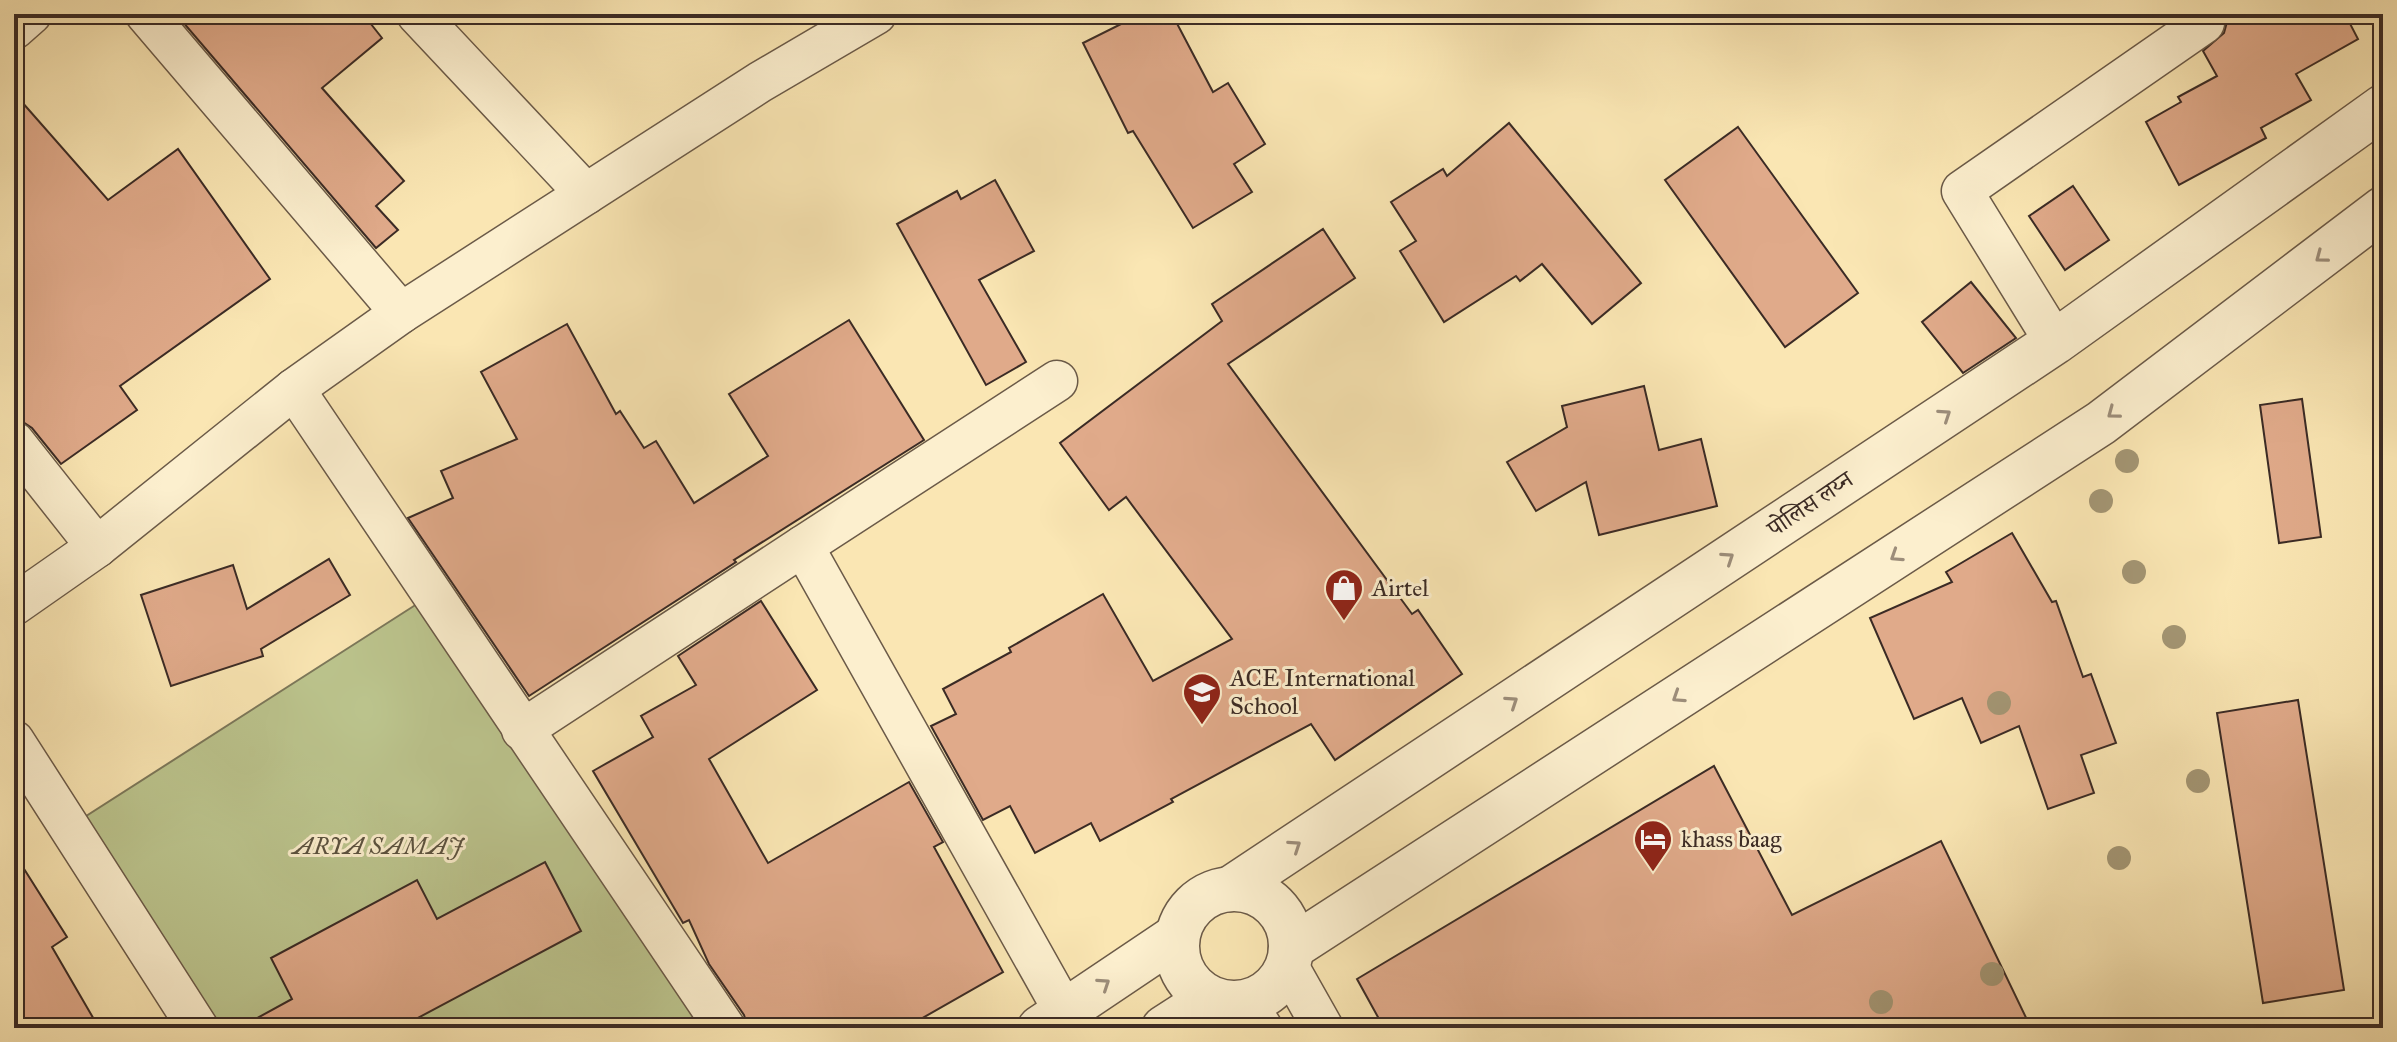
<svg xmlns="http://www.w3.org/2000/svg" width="2397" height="1042" font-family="'IM FELL Great Primer','Noto Serif Devanagari',serif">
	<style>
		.green { fill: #bcc58e; stroke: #7c785a; stroke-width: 2 }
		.building { fill: #e0aa8a; stroke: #3b2b25; stroke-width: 2 }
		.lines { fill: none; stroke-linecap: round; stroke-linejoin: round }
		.minor-casing { stroke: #6b5a48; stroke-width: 43 }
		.tertiary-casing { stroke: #6b5a48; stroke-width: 47 }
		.minor { stroke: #fcefce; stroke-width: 40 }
		.tertiary { stroke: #fcefce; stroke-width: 44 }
		.tree { fill: #a39573 }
		.oneway { stroke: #9c8d7a }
		.labels { text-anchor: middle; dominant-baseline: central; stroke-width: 6; stroke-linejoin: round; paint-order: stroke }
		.street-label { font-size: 24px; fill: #3b2b25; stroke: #fcefce }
		.poi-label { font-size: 24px; fill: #3b2b25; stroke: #fcefce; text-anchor: start }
		.park-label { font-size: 24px; font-style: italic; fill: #5b523f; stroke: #fcefce }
	</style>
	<rect width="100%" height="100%" fill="#fae6b3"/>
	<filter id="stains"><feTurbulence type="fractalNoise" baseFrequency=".0025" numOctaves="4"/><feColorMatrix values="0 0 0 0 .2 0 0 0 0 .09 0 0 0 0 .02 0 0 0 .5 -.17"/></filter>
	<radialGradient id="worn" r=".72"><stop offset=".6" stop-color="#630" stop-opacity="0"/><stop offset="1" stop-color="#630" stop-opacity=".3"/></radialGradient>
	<!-- green -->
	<path class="green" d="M 431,595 L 719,1028 L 203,1028 L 69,827 Z"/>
	<!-- building -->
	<g class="building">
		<path d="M 176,14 L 363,14 L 382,38 L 322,88 L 404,181 L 376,206 L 398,230 L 376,248 Z"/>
		<path d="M 1141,14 L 1172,14 L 1213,92 L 1228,83 L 1265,144 L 1234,164 L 1252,192 L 1193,228 L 1133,131 L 1128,133 L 1083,43 Z"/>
		<path d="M 2242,14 L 2345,14 L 2358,39 L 2296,74 L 2311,100 L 2261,128 L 2266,138 L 2179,185 L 2146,122 L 2181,102 L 2178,97 L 2217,76 L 2203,51 L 2224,33 L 2227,22 Z"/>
		<path d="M 14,93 L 108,200 L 178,149 L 270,279 L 120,386 L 137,410 L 61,464 L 32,428 L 14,416 Z"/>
		<path d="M 1509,123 L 1641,283 L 1592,324 L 1542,264 L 1520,281 L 1516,276 L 1444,322 L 1400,251 L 1416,241 L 1391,202 L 1443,169 L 1447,176 Z"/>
		<path d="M 1738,127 L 1858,293 L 1785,347 L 1665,180 Z"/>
		<path d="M 995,180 L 1034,251 L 979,280 L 1026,362 L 986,385 L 897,224 L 957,191 L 961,199 Z"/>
		<path d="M 2073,186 L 2109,240 L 2065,270 L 2029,216 Z"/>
		<path d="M 1323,229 L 1355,278 L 1228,364 L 1412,614 L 1418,610 L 1462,674 L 1335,760 L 1311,724 L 1171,799 L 1173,802 L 1100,841 L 1091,823 L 1035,853 L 1010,806 L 983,820 L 931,726 L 956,714 L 943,689 L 1011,652 L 1009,648 L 1103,594 L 1153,681 L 1232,639 L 1126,497 L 1109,510 L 1060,443 L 1222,321 L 1212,304 Z"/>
		<path d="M 1971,282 L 2016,338 L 1963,373 L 1922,322 Z"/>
		<path d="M 849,320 L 924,440 L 734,560 L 736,562 L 529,696 L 408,518 L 453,498 L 441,471 L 517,439 L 481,372 L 567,324 L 616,414 L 620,411 L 644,448 L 656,441 L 694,503 L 768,456 L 729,394 Z"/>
		<path d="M 1644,386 L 1659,450 L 1701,439 L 1717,506 L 1599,535 L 1586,482 L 1536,511 L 1507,462 L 1567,427 L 1562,406 Z"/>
		<path d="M 2302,399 L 2321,537 L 2279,543 L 2260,405 Z"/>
		<path d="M 2012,533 L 2052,602 L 2056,601 L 2083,677 L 2091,674 L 2116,743 L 2081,755 L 2094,793 L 2048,809 L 2019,726 L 1981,743 L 1962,698 L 1914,719 L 1870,618 L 1952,582 L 1946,572 Z"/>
		<path d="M 329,559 L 350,595 L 261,649 L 263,656 L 171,686 L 141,595 L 233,565 L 247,609 Z"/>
		<path d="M 761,601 L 817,690 L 709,759 L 768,863 L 909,782 L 943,842 L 934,847 L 1003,972 L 905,1028 L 748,1028 L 744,1015 L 709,964 L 689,920 L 683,923 L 593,771 L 653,737 L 641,716 L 696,685 L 678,656 Z"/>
		<path d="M 2298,700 L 2344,990 L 2263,1003 L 2217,713 Z"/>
		<path d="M 1714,766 L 1792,915 L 1941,841 L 2031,1028 L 1384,1028 L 1357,979 Z"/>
		<path d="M 14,853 L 67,937 L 52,947 L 99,1028 L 14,1028 Z"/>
		<path d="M 545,862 L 581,931 L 399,1028 L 239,1028 L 292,999 L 271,958 L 417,880 L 437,919 Z"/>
	</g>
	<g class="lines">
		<defs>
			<g id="minor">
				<path d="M 146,14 L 401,313"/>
				<path d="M 417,14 L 586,194"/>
				<path d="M 14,29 L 31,14"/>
				<path d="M 2055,342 L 1962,191 L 2204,23"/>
				<path d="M 294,389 L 725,1028"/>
				<path d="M 14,442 L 97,547"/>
				<path d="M 803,546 L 1057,381"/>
				<path d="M 14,605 L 97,547 L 294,389 L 401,313 L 760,82 L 876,14"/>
				<path d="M 522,730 L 803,546 L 1064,1011"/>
				<path d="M 14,741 L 198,1028"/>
				<path d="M 1288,966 L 1323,1028"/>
				<path d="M 1246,1003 L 1262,1028"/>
			</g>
			<g id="tertiary">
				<circle cx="1234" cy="946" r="57"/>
				<path d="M 1230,889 L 2055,342 L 2383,107"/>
				<path d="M 1291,948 L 2101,423 L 2383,209"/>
				<path d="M 1040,1028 L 1177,936"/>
				<path d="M 1164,1028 L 1209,999"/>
			</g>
		</defs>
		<!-- minor casing -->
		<use href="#minor" class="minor-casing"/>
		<!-- tertiary casing -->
		<use href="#tertiary" class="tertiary-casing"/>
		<!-- minor -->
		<use href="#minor" class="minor"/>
		<!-- tertiary -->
		<use href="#tertiary" class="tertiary"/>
	</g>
	<!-- trees -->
	<g class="tree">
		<circle cx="2127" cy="461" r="12"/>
		<circle cx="2101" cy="501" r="12"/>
		<circle cx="2134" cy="572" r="12"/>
		<circle cx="2174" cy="637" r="12"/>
		<circle cx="1999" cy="703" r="12"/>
		<circle cx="2198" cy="781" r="12"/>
		<circle cx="2119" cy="858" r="12"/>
		<circle cx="1992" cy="974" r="12"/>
		<circle cx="1881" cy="1002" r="12"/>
	</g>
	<!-- one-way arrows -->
	<defs><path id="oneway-chevron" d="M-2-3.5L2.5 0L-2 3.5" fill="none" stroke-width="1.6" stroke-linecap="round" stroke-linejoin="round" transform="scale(2)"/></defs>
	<g class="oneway">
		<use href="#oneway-chevron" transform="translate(2321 257) rotate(143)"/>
		<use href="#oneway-chevron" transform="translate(2113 413) rotate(143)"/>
		<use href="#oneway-chevron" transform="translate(1945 415) rotate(-34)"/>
		<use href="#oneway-chevron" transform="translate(1896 556) rotate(147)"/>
		<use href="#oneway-chevron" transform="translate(1728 558) rotate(-34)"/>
		<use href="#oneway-chevron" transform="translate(1678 697) rotate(147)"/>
		<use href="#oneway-chevron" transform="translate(1512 702) rotate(-34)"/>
		<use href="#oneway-chevron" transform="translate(1295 846) rotate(-34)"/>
		<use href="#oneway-chevron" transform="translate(1104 984) rotate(-34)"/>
	</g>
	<!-- icons -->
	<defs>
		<symbol id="shop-pin" viewBox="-11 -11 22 30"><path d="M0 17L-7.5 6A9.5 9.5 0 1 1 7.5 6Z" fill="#8f2418" stroke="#fcefce"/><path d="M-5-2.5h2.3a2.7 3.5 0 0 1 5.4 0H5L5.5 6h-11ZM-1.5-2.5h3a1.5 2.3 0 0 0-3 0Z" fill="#fff"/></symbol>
		<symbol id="school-pin" viewBox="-11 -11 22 30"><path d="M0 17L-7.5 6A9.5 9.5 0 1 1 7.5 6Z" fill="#8f2418" stroke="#fcefce"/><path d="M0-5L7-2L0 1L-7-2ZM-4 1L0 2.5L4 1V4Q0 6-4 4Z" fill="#fff"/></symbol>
		<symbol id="hotel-pin" viewBox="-11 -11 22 30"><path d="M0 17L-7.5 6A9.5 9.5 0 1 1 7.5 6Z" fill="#8f2418" stroke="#fcefce"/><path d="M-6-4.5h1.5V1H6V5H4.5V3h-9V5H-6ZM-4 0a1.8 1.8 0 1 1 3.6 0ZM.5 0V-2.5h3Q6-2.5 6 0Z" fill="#fff"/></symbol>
	</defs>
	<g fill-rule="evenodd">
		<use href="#shop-pin" x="1322" y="566" width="44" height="60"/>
		<use href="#school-pin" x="1180" y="670" width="44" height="60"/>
		<use href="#hotel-pin" x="1631" y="817" width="44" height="60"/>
	</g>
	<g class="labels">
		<!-- street labels -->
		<g class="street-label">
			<text transform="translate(1810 504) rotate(-34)">पोलिस लय्न</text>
		</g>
		<!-- poi labels -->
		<g class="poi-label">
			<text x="1372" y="588">Airtel</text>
			<text x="1230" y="678">ACE International<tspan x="1230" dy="28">School</tspan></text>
			<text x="1681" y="839">khass baag</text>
		</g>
		<!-- park labels -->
		<g class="park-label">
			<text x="378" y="846">ARYA SAMAJ</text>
		</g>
	</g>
	<!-- margin -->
	<rect width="2397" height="1042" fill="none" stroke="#fae6b3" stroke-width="48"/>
	<rect x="16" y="16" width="2365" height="1010" fill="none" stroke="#3b2b25" stroke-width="4"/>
	<rect x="24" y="24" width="2349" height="994" fill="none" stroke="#3b2b25" stroke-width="2"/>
	<rect width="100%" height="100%" filter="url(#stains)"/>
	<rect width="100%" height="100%" fill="url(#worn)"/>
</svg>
